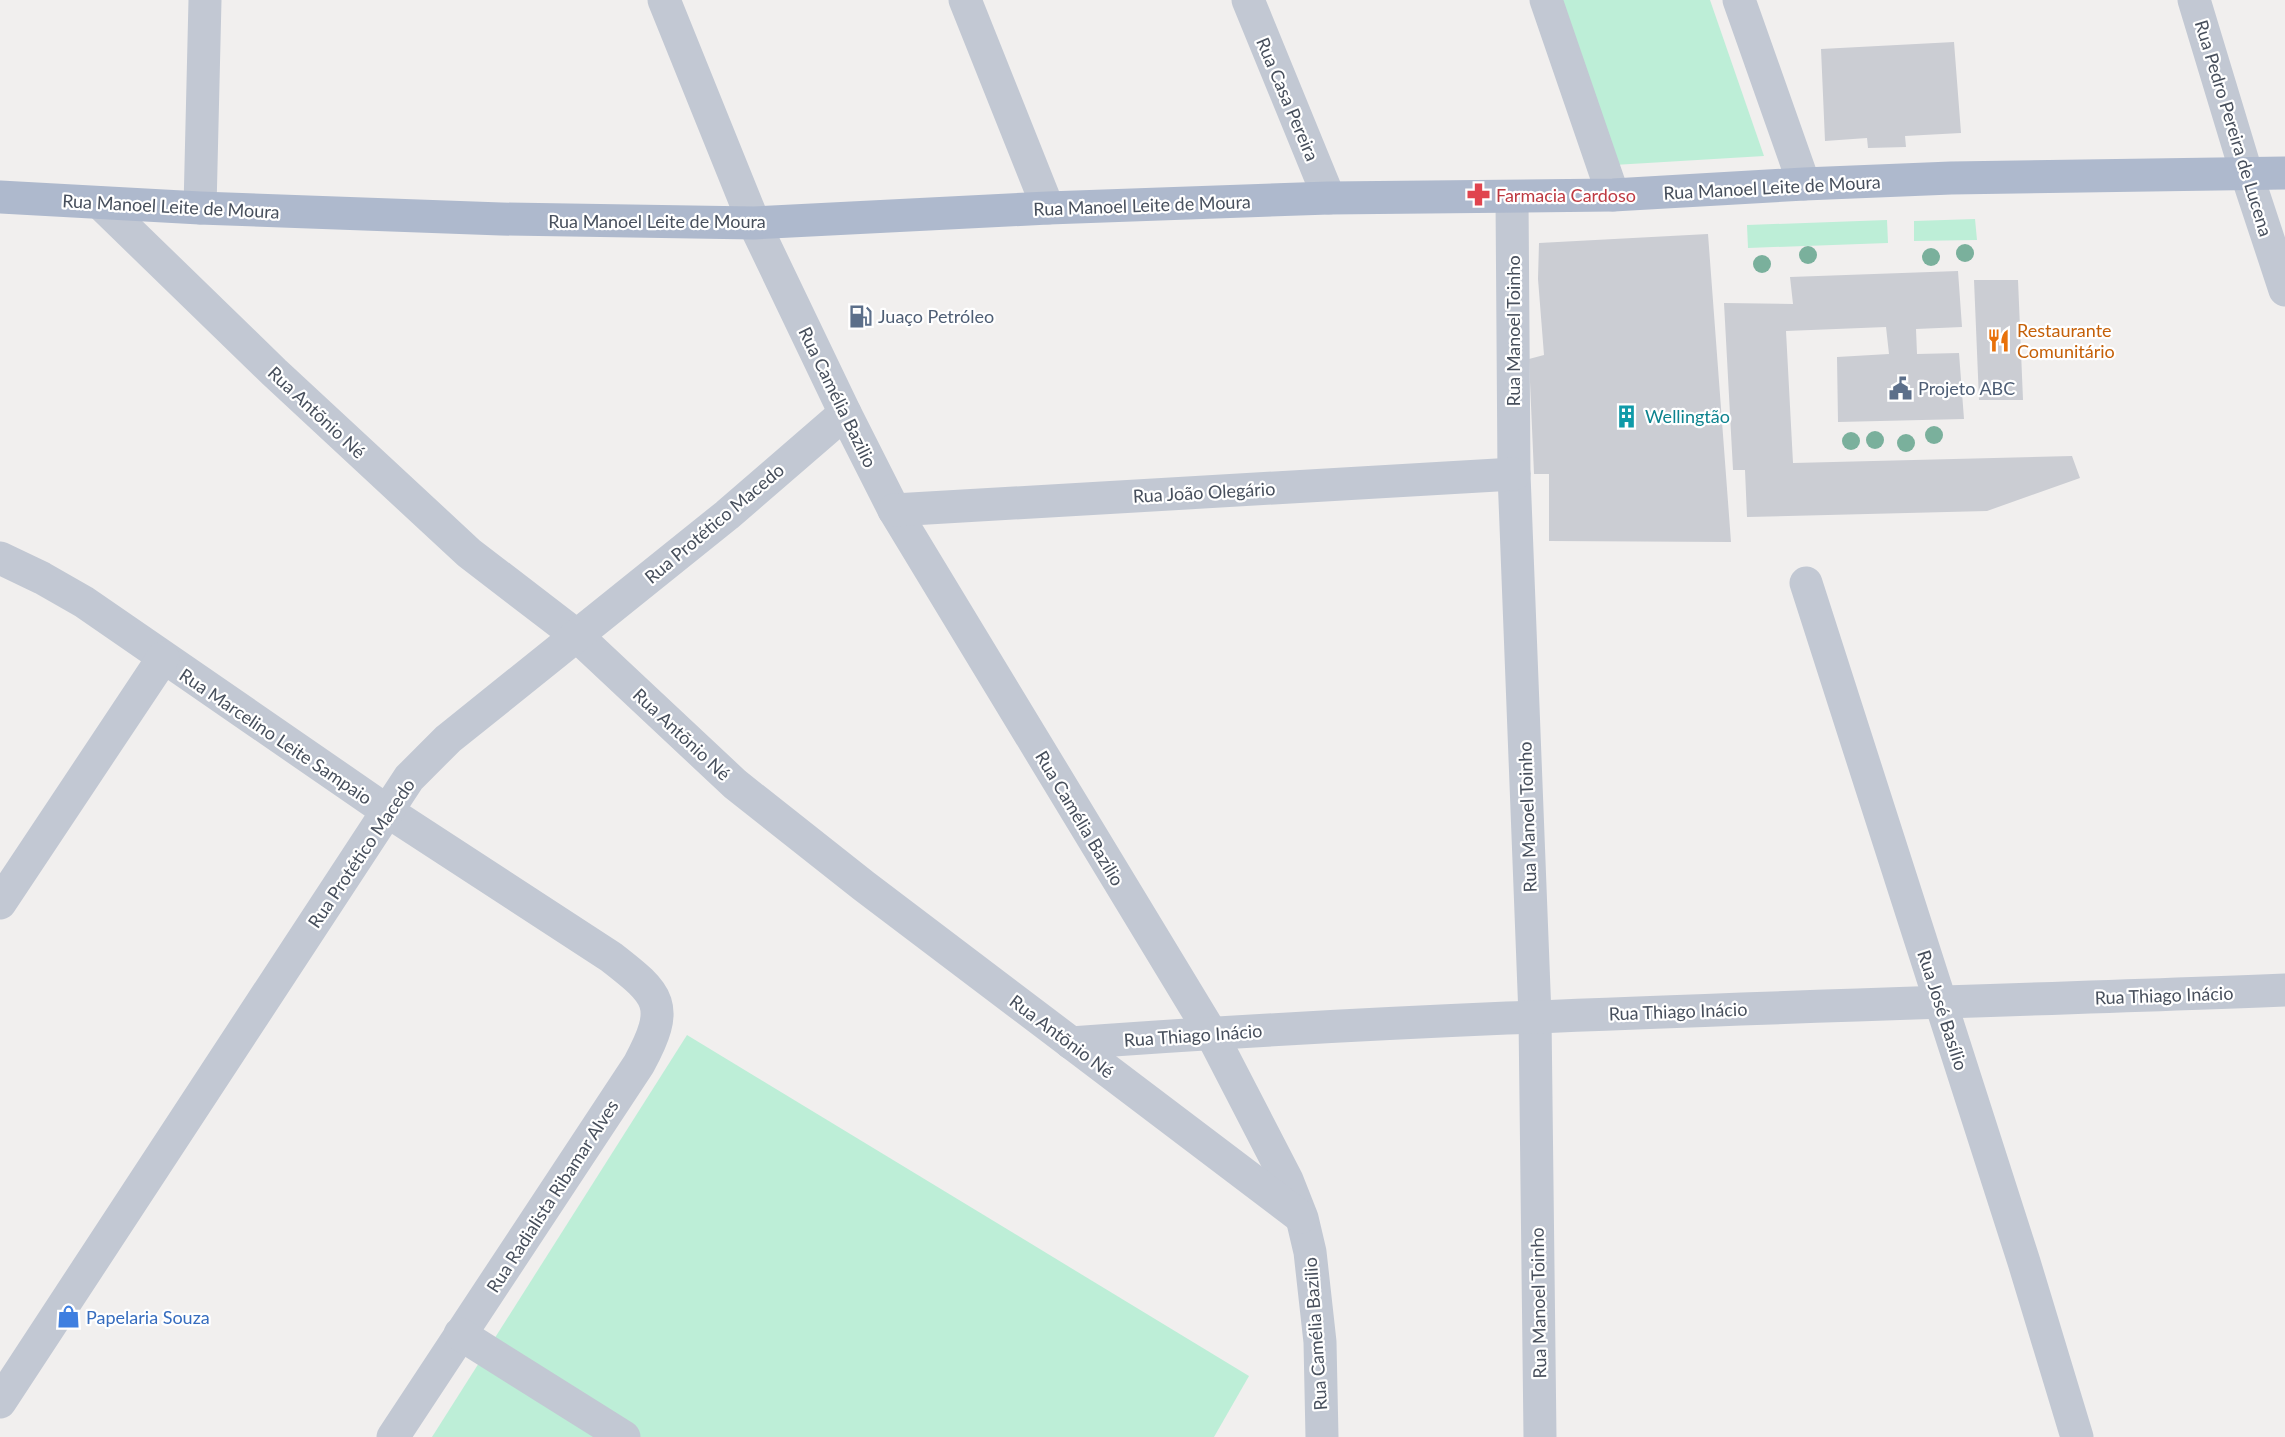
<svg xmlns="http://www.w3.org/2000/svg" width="2285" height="1437" font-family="Lato,sans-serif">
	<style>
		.green { fill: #bdeed7 }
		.building { fill: #cbcdd3 }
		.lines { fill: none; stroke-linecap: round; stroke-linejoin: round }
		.minor { stroke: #c2c8d3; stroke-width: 33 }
		.major { stroke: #aeb9cd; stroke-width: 33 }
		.tree { fill: #7ab09c }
		.labels { text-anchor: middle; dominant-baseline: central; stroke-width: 4.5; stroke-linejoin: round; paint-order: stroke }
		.street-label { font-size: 18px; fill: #474f5c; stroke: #fff }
		.health-label { font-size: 18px; fill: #be3a42; stroke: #fff; text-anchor: start }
		.service-label { font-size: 18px; fill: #4e5e75; stroke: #fff; text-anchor: start }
		.food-label { font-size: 18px; fill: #c56008; stroke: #fff; text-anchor: start }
		.culture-label { font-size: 18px; fill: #0d838f; stroke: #fff; text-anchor: start }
		.shop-label { font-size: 18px; fill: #366cbe; stroke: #fff; text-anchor: start }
	</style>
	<rect width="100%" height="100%" fill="#f1efee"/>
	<!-- green -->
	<g class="green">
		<path d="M 1559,0 L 1710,0 L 1764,156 L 1614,165 Z"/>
		<path d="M 1975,219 L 1977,240 L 1914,241 L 1914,221 Z"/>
		<path d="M 1887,220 L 1888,243 L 1748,248 L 1747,225 Z"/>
		<path d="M 687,1035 L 1249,1376 L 1214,1437 L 432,1437 Z"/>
	</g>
	<!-- building -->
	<g class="building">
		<path d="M 1954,42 L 1961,133 L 1905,136 L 1906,147 L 1868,148 L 1867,138 L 1825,141 L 1821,49 Z"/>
		<path d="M 1708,234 L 1731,542 L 1549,541 L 1549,474 L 1534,474 L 1529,359 L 1544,355 L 1538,279 L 1539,243 Z"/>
		<path d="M 1958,271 L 1962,327 L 1916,329 L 1917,354 L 1959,353 L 1964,419 L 1838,422 L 1837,357 L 1889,354 L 1886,327 L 1786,331 L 1793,463 L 2072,456 L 2080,478 L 1987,511 L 1747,517 L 1745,470 L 1733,470 L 1724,303 L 1793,304 L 1790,277 Z"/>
		<path d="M 1974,280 L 2018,280 L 2023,400 L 1979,400 Z"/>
	</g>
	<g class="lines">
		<!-- minor -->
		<g class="minor">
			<path d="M 664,0 L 754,223 L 845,413 L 894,510 L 1211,1033 L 1287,1180 L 1302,1218 L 1310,1252 L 1320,1342 L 1322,1437"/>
			<path d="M 965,0 L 1048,208"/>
			<path d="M 1248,0 L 1329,198"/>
			<path d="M 1546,0 L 1613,195"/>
			<path d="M 1739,0 L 1804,184"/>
			<path d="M 2194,0 L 2247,175 L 2285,290"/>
			<path d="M 1512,197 L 1514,474 L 1535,1016 L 1540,1437"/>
			<path d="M 100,203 L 274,372 L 469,553 L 576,635 L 735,784 L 864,886 L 1301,1217"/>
			<path d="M 200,208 L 205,0"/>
			<path d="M 894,510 L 1514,474"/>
			<path d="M 0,558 L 42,578 L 84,602 L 387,811 L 611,957 C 660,995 671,1005 639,1064 L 393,1437"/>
			<path d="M 1806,583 L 2024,1262 L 2077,1437"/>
			<path d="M 0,903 L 163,658"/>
			<path d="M 1071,1043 C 1475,1013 1880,1006 2285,990"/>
			<path d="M 460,1334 L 624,1437"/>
			<path d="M 0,1402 L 409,778 L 448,739 L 727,515 L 845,413"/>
		</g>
		<!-- major -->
		<path class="major" d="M 0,197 L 200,208 L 501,219 L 754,223 L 1048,208 L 1329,198 L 1613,195 L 1804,184 L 1951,178 L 2285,173"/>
	</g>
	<!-- trees -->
	<g class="tree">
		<circle cx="1965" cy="253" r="9"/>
		<circle cx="1808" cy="255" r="9"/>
		<circle cx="1931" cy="257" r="9"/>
		<circle cx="1762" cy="264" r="9"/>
		<circle cx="1934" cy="435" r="9"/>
		<circle cx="1875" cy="440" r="9"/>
		<circle cx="1851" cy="441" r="9"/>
		<circle cx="1906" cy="443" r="9"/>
	</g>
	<!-- icons -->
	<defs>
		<symbol id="pharmacy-bare" viewBox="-9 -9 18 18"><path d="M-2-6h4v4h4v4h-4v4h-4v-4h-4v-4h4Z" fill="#e0444e" stroke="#fff" stroke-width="2.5" paint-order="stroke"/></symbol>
		<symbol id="fuel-bare" viewBox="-9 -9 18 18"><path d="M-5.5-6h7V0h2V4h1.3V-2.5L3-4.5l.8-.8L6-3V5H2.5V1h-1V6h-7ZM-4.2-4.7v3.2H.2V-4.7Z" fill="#5c6f8a" stroke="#fff" stroke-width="2.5" paint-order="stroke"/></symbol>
		<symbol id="restaurant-bare" viewBox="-9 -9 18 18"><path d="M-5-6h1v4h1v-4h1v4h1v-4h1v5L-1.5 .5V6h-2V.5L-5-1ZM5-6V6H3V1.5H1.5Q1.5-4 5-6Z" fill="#e8710a" stroke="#fff" stroke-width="2.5" paint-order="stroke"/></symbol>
		<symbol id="civic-bare" viewBox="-9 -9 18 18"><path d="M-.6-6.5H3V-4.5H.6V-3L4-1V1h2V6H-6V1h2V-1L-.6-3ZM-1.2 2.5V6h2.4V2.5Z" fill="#5c6f8a" stroke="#fff" stroke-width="2.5" paint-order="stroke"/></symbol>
		<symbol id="building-bare" viewBox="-9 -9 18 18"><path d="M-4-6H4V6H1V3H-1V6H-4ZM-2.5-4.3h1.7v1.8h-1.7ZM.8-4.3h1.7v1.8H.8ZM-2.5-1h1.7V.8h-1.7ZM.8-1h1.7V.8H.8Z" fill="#0f9aa8" stroke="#fff" stroke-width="2.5" paint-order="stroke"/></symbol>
		<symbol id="shop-bare" viewBox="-9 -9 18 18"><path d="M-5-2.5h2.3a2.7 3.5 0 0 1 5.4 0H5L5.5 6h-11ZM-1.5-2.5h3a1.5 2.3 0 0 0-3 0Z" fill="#3f7fe0" stroke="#fff" stroke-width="2.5" paint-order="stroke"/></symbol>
	</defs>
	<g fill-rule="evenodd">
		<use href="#pharmacy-bare" x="1462" y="178" width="33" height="33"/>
		<use href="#fuel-bare" x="844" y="300" width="33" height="33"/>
		<use href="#restaurant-bare" x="1982" y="324" width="33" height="33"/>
		<use href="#civic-bare" x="1884" y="372" width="33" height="33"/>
		<use href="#building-bare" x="1610" y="400" width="33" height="33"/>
		<use href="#shop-bare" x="52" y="1300" width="33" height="33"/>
	</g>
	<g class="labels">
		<!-- street labels -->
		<g class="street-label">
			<text transform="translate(1288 99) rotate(67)">Rua Casa Pereira</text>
			<text transform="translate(2234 128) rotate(73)">Rua Pedro Pereira de Lucena</text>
			<text transform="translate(1772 187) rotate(-3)">Rua Manoel Leite de Moura</text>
			<text transform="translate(1142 205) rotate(-2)">Rua Manoel Leite de Moura</text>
			<text transform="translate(171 206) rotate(3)">Rua Manoel Leite de Moura</text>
			<text x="657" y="221">Rua Manoel Leite de Moura</text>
			<text transform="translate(1513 331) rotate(-90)">Rua Manoel Toinho</text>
			<text transform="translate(838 397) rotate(64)">Rua Camélia Bazilio</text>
			<text transform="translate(317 412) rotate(43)">Rua Antõnio Né</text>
			<text transform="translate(1204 492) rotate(-3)">Rua João Olegário</text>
			<text transform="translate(714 523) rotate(-40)">Rua Protético Macedo</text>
			<text transform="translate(682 734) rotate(43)">Rua Antõnio Né</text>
			<text transform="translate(276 736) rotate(34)">Rua Marcelino Leite Sampaio</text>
			<text transform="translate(1527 817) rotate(-92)">Rua Manoel Toinho</text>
			<text transform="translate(1080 818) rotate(59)">Rua Camélia Bazilio</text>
			<text transform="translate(361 853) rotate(-56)">Rua Protético Macedo</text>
			<text transform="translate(2164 995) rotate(-2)">Rua Thiago Inácio</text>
			<text transform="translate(1943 1010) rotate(72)">Rua José Basílio</text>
			<text transform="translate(1678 1011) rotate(-2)">Rua Thiago Inácio</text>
			<text transform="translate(1193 1035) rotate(-4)">Rua Thiago Inácio</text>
			<text transform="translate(1062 1036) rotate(37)">Rua Antõnio Né</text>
			<text transform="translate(552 1196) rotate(-57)">Rua Radialista Ribamar Alves</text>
			<text transform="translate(1538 1303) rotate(-91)">Rua Manoel Toinho</text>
			<text transform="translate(1315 1334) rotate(-94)">Rua Camélia Bazilio</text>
		</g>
		<!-- health labels -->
		<g class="health-label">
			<text x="1496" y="195">Farmacia Cardoso</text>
		</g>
		<!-- service labels -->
		<g class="service-label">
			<text x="878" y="316">Juaço Petróleo</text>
			<text x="1918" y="388">Projeto ABC</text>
		</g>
		<!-- food labels -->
		<g class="food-label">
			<text x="2017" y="330">Restaurante<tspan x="2017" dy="21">Comunitário</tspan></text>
		</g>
		<!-- culture labels -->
		<g class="culture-label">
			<text x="1645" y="416">Wellingtão</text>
		</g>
		<!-- shop labels -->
		<g class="shop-label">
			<text x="86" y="1317">Papelaria Souza</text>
		</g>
	</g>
</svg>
